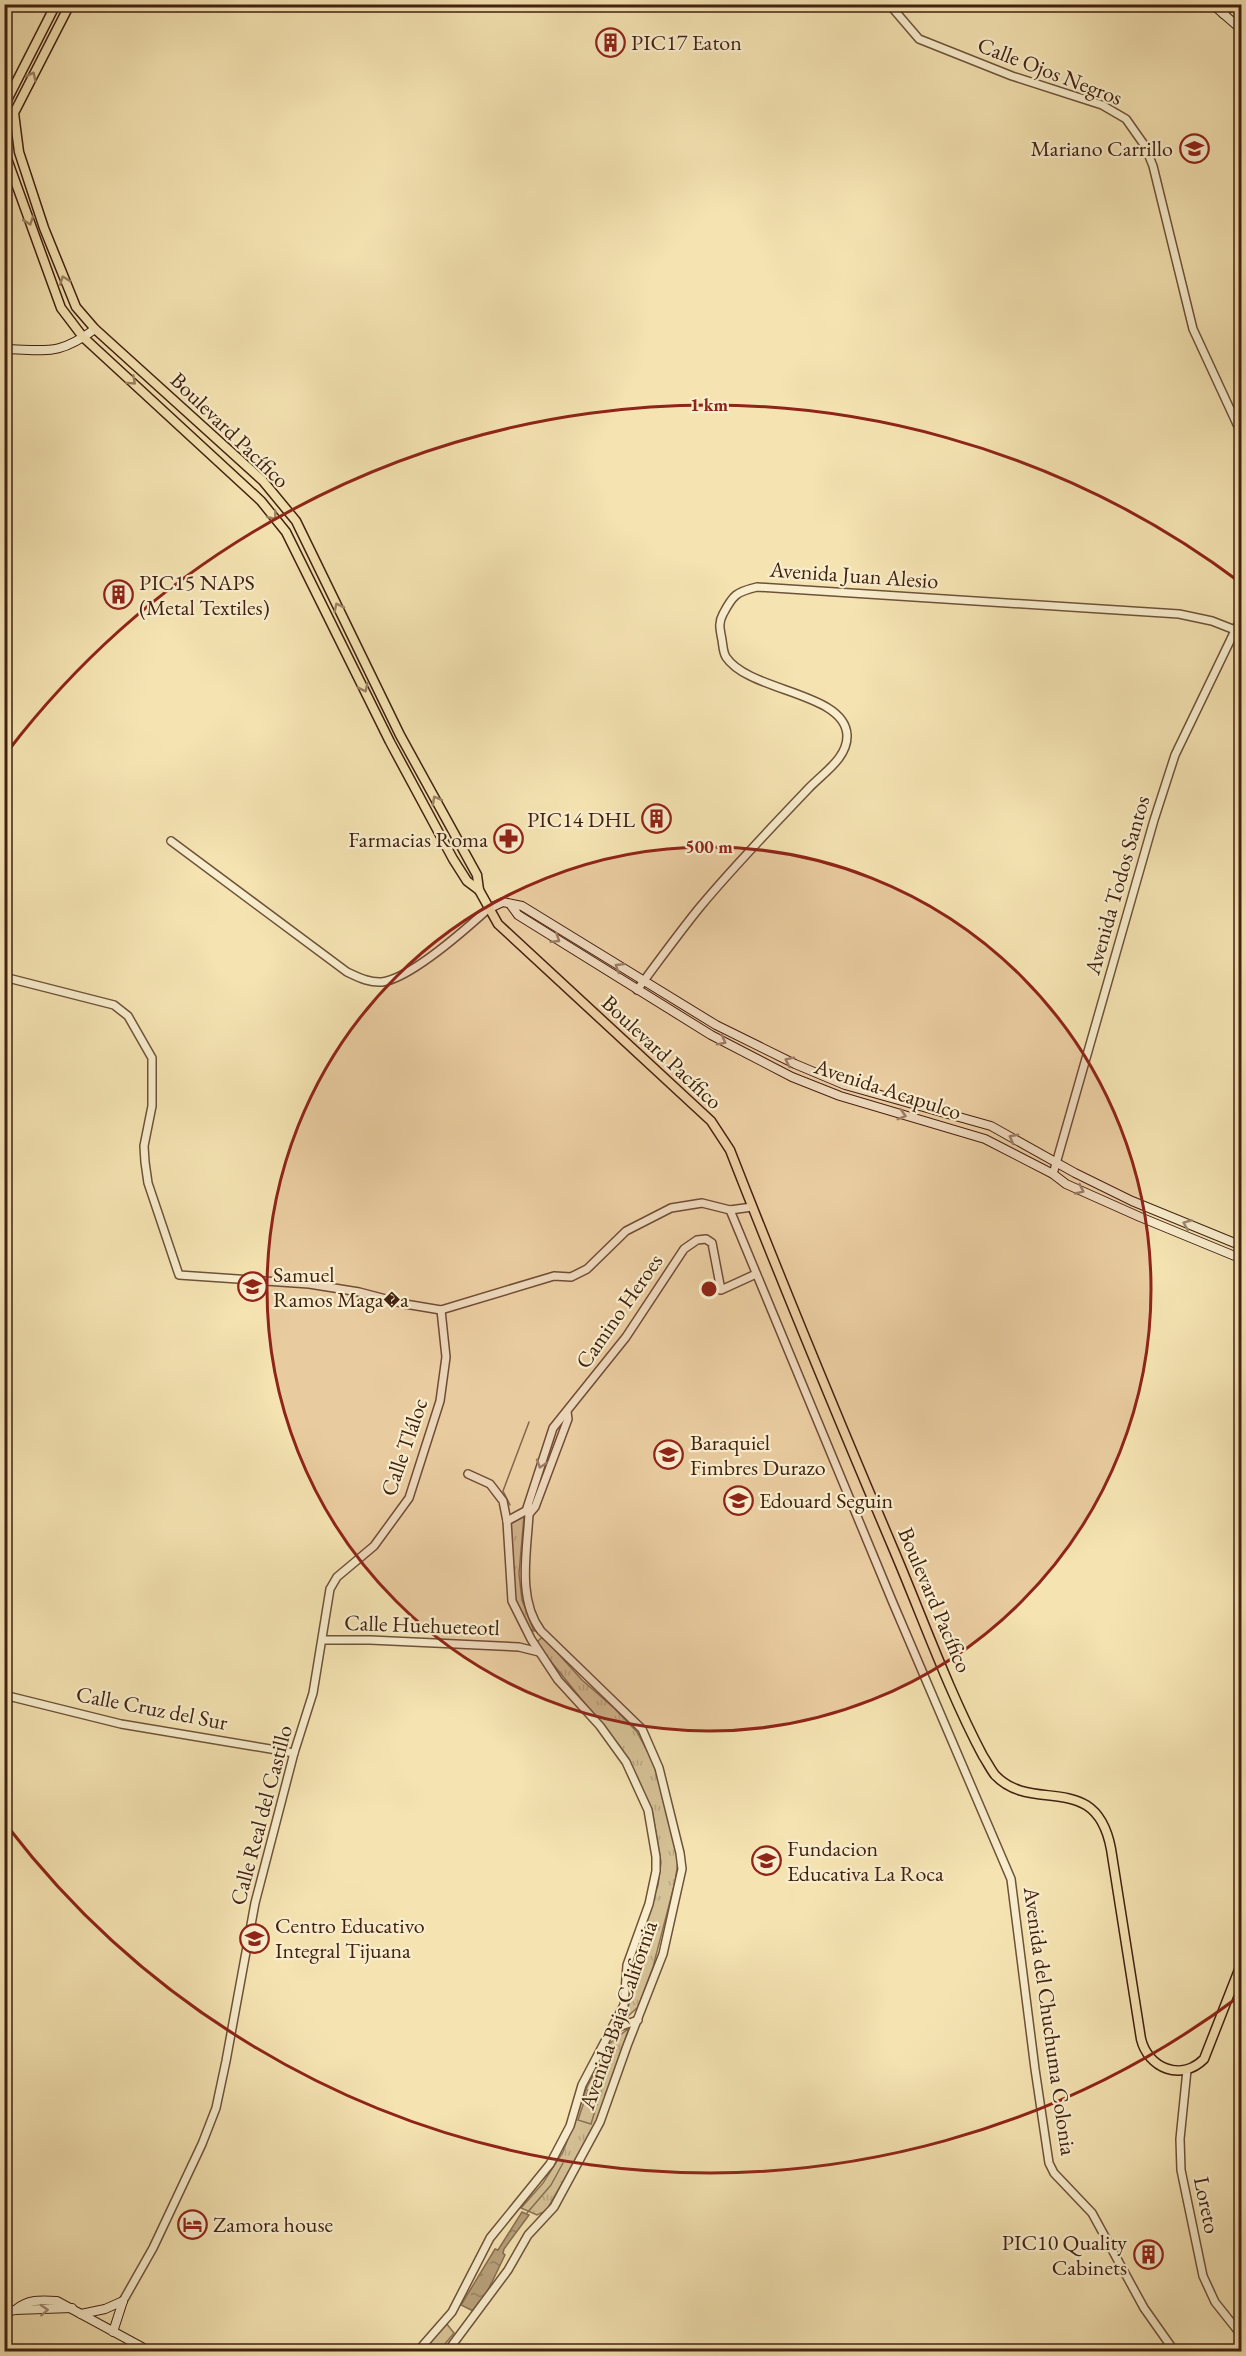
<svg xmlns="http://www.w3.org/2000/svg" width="1246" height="2356" font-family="'EB Garamond',serif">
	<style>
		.park { fill: url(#park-tufts); stroke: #8c7254; stroke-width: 1.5 }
		.pitch { fill: #d6c297; stroke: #8c7254; stroke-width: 1.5 }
		.water { fill: url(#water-ripples); stroke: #886e51; stroke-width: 1.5 }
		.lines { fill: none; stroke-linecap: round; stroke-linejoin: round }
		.stream { stroke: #886e51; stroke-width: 1.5 }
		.tertiary-casing { stroke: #6e5239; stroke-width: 10 }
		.secondary-casing { stroke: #412111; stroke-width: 10 }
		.primary-casing { stroke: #412111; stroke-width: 11 }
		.tertiary { stroke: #f8edcd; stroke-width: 7 }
		.secondary { stroke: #f8edcd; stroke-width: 8 }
		.primary { stroke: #f5e3b2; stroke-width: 8 }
		.oneway { stroke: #9b8262 }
		.oneway2 { stroke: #9c876f }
		.ring { fill: none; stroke: #8f2418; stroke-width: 3 }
		.labels { text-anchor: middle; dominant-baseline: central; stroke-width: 4.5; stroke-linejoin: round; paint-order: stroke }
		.poi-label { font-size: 22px; fill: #412111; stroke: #f8edcd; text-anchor: start }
		.street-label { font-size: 22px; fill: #412111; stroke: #f8edcd }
		.centre { fill: #8f2418; stroke: #f8edcd; stroke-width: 3 }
		.ring-label { font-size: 18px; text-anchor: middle; font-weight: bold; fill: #8f2418; stroke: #f8edcd; stroke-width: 4.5; stroke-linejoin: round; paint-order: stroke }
	</style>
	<defs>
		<pattern id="park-tufts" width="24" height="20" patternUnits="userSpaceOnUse" patternTransform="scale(1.5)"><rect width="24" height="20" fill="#d6c297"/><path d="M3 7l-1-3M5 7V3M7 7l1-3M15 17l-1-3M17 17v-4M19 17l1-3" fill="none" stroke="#b9a681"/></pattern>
		<pattern id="water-ripples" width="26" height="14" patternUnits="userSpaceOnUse" patternTransform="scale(1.5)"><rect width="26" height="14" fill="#b8a17b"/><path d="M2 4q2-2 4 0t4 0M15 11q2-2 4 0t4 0" fill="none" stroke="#978363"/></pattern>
	</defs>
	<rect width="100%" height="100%" fill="#f5e3b2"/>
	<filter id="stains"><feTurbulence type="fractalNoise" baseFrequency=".00333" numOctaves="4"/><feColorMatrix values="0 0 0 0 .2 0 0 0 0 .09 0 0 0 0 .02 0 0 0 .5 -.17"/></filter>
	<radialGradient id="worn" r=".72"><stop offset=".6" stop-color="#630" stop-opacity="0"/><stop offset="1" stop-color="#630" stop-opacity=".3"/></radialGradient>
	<!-- park -->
	<g class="park">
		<path d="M 524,1516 L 519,1574 L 522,1600 L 534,1631 L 528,1629 L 513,1599 L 511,1523 Z"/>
		<path d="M 541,1638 L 545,1639 L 582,1680 L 614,1708 L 637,1732 L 653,1762 L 664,1797 L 678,1861 L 675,1882 L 653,1967 L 638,2007 L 625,2019 L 630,2000 L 629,1984 L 636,1950 L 658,1885 L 661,1862 L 652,1810 L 620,1747 L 536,1643 Z"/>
		<path d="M 629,2028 L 595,2126 L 546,2211 L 537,2215 L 521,2208 L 543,2183 L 563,2152 L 587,2087 L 609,2044 Z"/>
		<path d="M 446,2323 L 454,2333 L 439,2351 L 421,2352 Z"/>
	</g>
	<!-- pitch -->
	<path class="pitch" d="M 588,2090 L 600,2094 L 591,2124 L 578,2120 Z"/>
	<!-- water -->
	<path class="water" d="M 522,2212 L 529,2215 L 504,2249 L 503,2253 L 505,2255 L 477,2313 L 461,2305 L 495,2249 L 498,2250 Z"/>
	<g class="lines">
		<!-- stream -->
		<g class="stream">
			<path d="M 510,1505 L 503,1491 L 529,1422"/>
			<path d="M 527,2213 L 551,2185 L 563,2163"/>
			<path d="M 430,2352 L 430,2351"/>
		</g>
		<defs>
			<g id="tertiary">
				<path d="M 889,4 L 919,39 L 1012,76 L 1102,105 L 1126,119 L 1145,146 L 1153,166 L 1193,329 L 1242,435"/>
				<path d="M 1223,14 L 1233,4"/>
				<path d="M 171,841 L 347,972 C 358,977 369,983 382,982 C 411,978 466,929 488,909"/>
				<path d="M 4,977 L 114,1005 L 128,1016 L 152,1058 L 152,1106 L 144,1146 L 145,1162 L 148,1183 L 179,1275 L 309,1284 L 359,1292 L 405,1304 L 441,1310 L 554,1276 L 571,1277 L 587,1269 L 626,1231 L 671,1208 L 702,1203 L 730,1210 L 752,1207"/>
				<path d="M 637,990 C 658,962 678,934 700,907 C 734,866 772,827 808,789 C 823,773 848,758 847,735 C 845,692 749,692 726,657 C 723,652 723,646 722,640 C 720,629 718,623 723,614 C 733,595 736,592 757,587 L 1179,614 L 1212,621 L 1235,630"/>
				<path d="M 1053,1174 L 1154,820 L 1175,755 L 1242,616"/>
				<path d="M 730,1210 L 893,1603 L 1011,1879 L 1035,2069 L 1049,2163 L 1054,2173 L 1092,2213 L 1144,2308 L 1175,2352"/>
				<path d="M 529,1514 L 535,1507 L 568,1419 L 567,1412"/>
				<path d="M 507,1521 L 531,1508"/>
				<path d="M 323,1640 L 370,1640 L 519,1647 L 539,1652"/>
				<path d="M 4,1695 L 121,1724 L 294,1753"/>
				<path d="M 613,2029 L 638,2020"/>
				<path d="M 1187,2070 L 1180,2139 L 1181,2170 L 1203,2276 L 1215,2302 L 1242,2336"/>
				<path d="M 123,2301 L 153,2248 L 202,2144 L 216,2108 L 226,2061 L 255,1903 L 294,1753 L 313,1693 L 330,1589 L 337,1577 L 374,1546 L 409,1498 L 440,1401 L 446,1357 L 441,1310"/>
				<path d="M 417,2352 L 452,2312 L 490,2238 L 550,2164 L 570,2126 L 582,2085 L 624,2005 L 627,1965 L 649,1904 L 656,1871 L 656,1857 L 648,1810 L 626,1762 L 600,1726 L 558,1680 L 531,1639 L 512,1601 L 507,1521 L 503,1501 L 490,1484 L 468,1474"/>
				<path d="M 447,2352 L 508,2270 L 528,2235 L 554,2207 L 600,2122 L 627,2046 L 663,1954 L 682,1869 L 680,1853 L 659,1768 L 642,1729 L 541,1631 C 517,1599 527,1552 529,1514 L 527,1508 L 553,1428 L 626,1337 L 684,1249 L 697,1240 L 706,1239 L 712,1243 L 721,1290 L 756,1274"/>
			</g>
			<g id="secondary">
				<path d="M 1212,4 L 1242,30"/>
				<path d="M 4,349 C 48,350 58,356 95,329"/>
				<path d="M 510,904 L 518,915 L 711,1035 L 792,1077 L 840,1096 L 985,1139 L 1053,1174 L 1066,1184 L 1140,1217 L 1242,1259"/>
				<path d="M 488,909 L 503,902 L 522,906 L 716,1025 L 795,1064 L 845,1085 L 991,1126 L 1075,1173 L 1132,1201 L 1242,1246"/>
				<path d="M 15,2310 C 28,2299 41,2300 57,2301 L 151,2352"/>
				<path d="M 4,2313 L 15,2310 L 72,2308"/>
				<path d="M 81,2314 L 105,2309 L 123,2301"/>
				<path d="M 113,2332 L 123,2301"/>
			</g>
			<g id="primary">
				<path d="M 70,4 L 14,113 L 19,152 L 44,228 L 76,307 L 95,329 L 263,481 L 296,521 L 400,735 L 477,875 L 479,890 L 498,924 L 711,1121 L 730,1150 C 782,1283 837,1416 893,1548 C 922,1616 948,1690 983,1756 C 987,1762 991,1770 995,1775 C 1032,1815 1096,1769 1111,1849 L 1141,2039 C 1148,2068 1181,2082 1204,2059 L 1242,1962"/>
				<path d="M 4,106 L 56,4"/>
				<path d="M 4,146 L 6,156 L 61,308 L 83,337 L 261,501 L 286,532 L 390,742 L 453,859 L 467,881 L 479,890"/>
			</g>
		</defs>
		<!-- tertiary casing -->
		<use href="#tertiary" class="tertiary-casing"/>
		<!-- secondary casing -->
		<use href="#secondary" class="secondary-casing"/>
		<!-- primary casing -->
		<use href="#primary" class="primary-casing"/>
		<!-- tertiary -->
		<use href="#tertiary" class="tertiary"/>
		<!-- secondary -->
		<use href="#secondary" class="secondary"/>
		<!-- primary -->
		<use href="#primary" class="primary"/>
	</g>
	<!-- one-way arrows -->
	<defs><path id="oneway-chevron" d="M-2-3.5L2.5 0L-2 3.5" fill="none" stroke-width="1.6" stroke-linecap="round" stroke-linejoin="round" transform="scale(1.5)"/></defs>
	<g class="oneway">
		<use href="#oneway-chevron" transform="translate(32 76) rotate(-64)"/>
		<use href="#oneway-chevron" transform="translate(29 221) rotate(71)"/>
		<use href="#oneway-chevron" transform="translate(64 280) rotate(-111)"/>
		<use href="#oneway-chevron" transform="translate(132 381) rotate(42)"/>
		<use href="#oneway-chevron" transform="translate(273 516) rotate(52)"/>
		<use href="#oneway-chevron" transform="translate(338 607) rotate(-116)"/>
		<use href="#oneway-chevron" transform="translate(364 688) rotate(64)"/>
		<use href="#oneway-chevron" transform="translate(436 800) rotate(-119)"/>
	</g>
	<g class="oneway2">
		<use href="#oneway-chevron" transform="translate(556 939) rotate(32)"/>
		<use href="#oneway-chevron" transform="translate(619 967) rotate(-148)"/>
		<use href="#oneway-chevron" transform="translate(722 1041) rotate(27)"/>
		<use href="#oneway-chevron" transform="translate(789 1061) rotate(-154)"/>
		<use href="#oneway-chevron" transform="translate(902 1115) rotate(16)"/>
		<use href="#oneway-chevron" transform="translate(1013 1138) rotate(-152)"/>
		<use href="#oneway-chevron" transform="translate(1080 1190) rotate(25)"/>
		<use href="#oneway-chevron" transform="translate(1187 1224) rotate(-158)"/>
		<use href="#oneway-chevron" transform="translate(541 1464) rotate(108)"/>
		<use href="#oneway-chevron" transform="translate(44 2310) rotate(-3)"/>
	</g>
	<!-- distance rings -->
	<circle cx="709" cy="1289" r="442" fill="#8f2418" fill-opacity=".12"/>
	<g class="ring">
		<circle cx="709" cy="1289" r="442"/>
		<path d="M1241 1995A884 884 0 0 1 8 1827M8 751A884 884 0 0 1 1241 583"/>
	</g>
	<!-- icons -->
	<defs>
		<symbol id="building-ring" viewBox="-11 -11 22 22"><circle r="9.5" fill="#f8edcd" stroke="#8f2418" stroke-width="1.5"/><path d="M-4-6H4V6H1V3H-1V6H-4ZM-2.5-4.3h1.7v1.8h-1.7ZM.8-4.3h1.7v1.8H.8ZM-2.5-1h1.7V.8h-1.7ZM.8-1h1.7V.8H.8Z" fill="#8f2418"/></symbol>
		<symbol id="school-ring" viewBox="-11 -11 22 22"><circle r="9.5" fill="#f8edcd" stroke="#8f2418" stroke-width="1.5"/><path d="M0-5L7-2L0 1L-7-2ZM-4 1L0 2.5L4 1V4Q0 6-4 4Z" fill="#8f2418"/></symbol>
		<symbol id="pharmacy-ring" viewBox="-11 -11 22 22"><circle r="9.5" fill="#f8edcd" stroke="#8f2418" stroke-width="1.5"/><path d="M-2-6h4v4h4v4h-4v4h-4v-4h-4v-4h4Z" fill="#8f2418"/></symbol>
		<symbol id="hotel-ring" viewBox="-11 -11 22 22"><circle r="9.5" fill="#f8edcd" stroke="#8f2418" stroke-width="1.5"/><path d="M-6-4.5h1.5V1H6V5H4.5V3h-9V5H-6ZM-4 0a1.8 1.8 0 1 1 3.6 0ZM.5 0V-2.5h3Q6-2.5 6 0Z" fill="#8f2418"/></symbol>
	</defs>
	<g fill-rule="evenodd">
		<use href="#building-ring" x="594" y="26" width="33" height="33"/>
		<use href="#school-ring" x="1178" y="132" width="33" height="33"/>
		<use href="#building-ring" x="102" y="578" width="33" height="33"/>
		<use href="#building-ring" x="640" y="802" width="33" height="33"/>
		<use href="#pharmacy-ring" x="492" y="822" width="33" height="33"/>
		<use href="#school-ring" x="236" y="1270" width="33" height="33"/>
		<use href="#school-ring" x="652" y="1438" width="33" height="33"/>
		<use href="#school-ring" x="722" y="1484" width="33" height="33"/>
		<use href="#school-ring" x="750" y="1844" width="33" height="33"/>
		<use href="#school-ring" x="238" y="1922" width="33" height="33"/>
		<use href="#hotel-ring" x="176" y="2208" width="33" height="33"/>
		<use href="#building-ring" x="1132" y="2238" width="33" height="33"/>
	</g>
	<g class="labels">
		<!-- poi labels -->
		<g class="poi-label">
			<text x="631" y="42">PIC17 Eaton</text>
			<text x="1173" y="148" text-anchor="end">Mariano Carrillo</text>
			<text x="139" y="582">PIC15 NAPS<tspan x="139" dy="25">(Metal Textiles)</tspan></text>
			<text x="635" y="819" text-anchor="end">PIC14 DHL</text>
			<text x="488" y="839" text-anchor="end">Farmacias Roma</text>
			<text x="273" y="1274">Samuel<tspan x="273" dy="25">Ramos Maga�a</tspan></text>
			<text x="690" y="1442">Baraquiel<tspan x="690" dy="25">Fimbres Durazo</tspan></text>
			<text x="759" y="1500">Edouard Seguin</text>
			<text x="787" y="1848">Fundacion<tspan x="787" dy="25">Educativa La Roca</tspan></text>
			<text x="275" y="1925">Centro Educativo<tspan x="275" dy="25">Integral Tijuana</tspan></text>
			<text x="213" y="2224">Zamora house</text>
			<text x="1127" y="2242" text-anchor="end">PIC10 Quality<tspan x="1127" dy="25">Cabinets</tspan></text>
		</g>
		<!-- street labels -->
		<g class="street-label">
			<text transform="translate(1050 71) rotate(21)">Calle Ojos Negros</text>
			<text transform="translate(230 430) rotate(44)">Boulevard Pacífico</text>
			<text transform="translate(854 575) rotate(4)">Avenida Juan Alesio</text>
			<text transform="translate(1117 885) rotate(-74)">Avenida Todos Santos</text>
			<text transform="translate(662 1052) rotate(43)">Boulevard Pacífico</text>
			<text transform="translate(888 1089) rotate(18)">Avenida Acapulco</text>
			<text transform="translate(619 1311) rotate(-55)">Camino Heroes</text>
			<text transform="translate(404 1447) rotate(-71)">Calle Tláloc</text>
			<text transform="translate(935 1600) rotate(67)">Boulevard Pacífico</text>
			<text transform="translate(422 1625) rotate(2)">Calle Huehueteotl</text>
			<text transform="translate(152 1708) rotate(11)">Calle Cruz del Sur</text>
			<text transform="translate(261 1815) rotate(-75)">Calle Real del Castillo</text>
			<text transform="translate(618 2015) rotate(-71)">Avenida Baja California</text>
			<text transform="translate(1050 2021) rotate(82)">Avenida del Chuchuma Colonia</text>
			<text transform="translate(1207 2205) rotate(78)">Loreto</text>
		</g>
	</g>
	<circle cx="709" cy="1289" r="9" class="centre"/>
	<g class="ring-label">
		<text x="709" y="411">1 km</text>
		<text x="709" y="853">500 m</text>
	</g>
	<!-- margin -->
	<rect width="1246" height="2356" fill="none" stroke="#f5e3b2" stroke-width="24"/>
	<rect x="6" y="6" width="1234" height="2344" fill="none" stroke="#412111" stroke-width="3"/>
	<rect x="12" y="12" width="1222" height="2332" fill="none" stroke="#412111" stroke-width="1.5"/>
	<rect width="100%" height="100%" filter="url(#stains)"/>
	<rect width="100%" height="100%" fill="url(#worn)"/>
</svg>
